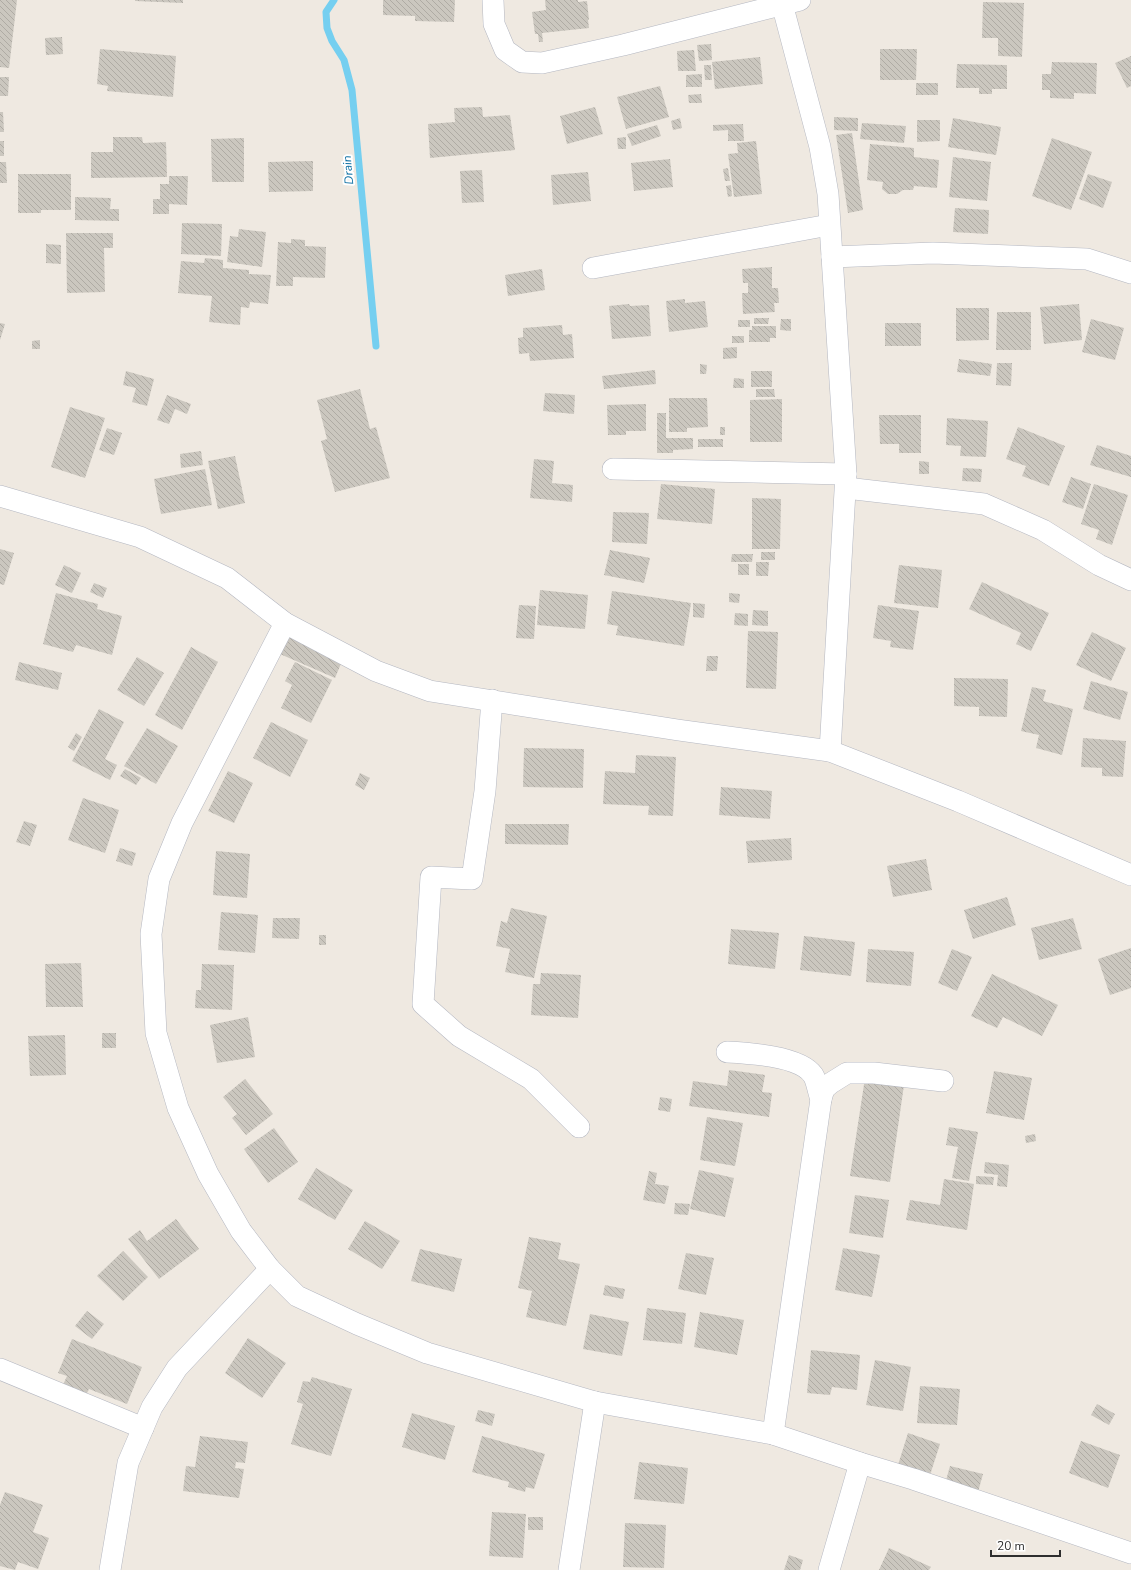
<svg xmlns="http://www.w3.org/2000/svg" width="1131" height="1570" font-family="'Nunito Sans',sans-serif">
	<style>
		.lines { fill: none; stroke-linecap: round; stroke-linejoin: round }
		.stream { stroke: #75cff0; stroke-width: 7 }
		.building { fill: url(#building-back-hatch) }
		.street-casing { stroke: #b4b7c1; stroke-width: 22 }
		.street { stroke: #fff; stroke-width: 21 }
		.labels { text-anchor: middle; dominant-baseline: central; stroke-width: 4; stroke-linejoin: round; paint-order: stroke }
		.water-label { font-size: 12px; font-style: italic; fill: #0d6fa3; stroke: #fff }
	</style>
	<defs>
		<pattern id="building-back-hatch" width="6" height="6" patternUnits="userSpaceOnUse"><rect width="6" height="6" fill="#cbc7bf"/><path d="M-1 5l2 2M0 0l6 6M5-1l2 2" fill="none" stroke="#afaba4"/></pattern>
	</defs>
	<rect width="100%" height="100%" fill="#efe9e1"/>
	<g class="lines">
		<!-- stream -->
		<path class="stream" d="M 334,0 L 326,12 L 327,28 L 332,41 L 344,60 L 352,90 L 376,346"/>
	</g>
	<!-- building -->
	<g class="building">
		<path d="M 0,0 L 17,0 L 9,68 L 0,67 Z"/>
		<path d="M 135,0 L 183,0 L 183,3 L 135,1 Z"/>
		<path d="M 383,0 L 455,0 L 454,22 L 415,21 L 415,16 L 383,15 Z"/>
		<path d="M 545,0 L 578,0 L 578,2 L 587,1 L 589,20 L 588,20 L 589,28 L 542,33 L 543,42 L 539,42 L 538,34 L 535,34 L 532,12 L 546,10 Z"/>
		<path d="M 983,2 L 1024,3 L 1022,57 L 998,56 L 998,38 L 982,38 Z"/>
		<path d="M 62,37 L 63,54 L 46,55 L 45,38 Z"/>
		<path d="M 711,44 L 712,60 L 699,61 L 697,45 Z"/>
		<path d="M 100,49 L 176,56 L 173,97 L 107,91 L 108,86 L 97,84 Z"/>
		<path d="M 880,49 L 917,49 L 916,80 L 880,80 Z"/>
		<path d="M 694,50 L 696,71 L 678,71 L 677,51 Z"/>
		<path d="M 1131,56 L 1131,86 L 1127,88 L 1115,63 Z"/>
		<path d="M 760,57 L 763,84 L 715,89 L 712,62 Z"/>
		<path d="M 1052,62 L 1097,63 L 1096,94 L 1074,93 L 1074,99 L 1050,98 L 1050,90 L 1042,90 L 1042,74 L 1051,74 Z"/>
		<path d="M 957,64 L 1007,65 L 1007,89 L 992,89 L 992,94 L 979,94 L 979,88 L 956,88 Z"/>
		<path d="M 704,65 L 711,65 L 712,80 L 705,80 Z"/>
		<path d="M 702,74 L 702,87 L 686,87 L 686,75 Z"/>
		<path d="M 0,77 L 9,77 L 8,96 L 0,96 Z"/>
		<rect x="916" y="83" width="22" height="12"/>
		<path d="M 660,86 L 669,117 L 626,129 L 617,97 Z"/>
		<path d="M 701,94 L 702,103 L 689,103 L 688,95 Z"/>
		<path d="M 482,107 L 483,117 L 510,115 L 515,150 L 430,158 L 428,124 L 455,122 L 454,108 Z"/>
		<path d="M 595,107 L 603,134 L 567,144 L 560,116 Z"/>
		<path d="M 0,112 L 3,112 L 4,132 L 0,132 Z"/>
		<path d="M 834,117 L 858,118 L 858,131 L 834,130 Z"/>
		<path d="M 680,118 L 682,128 L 673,130 L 671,121 Z"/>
		<path d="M 953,118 L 1001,127 L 996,155 L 948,147 Z"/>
		<path d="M 917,120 L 940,120 L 940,141 L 917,142 Z"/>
		<path d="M 862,123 L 906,126 L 904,143 L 860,139 Z"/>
		<path d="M 743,124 L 744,141 L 728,141 L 728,130 L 713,131 L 713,125 Z"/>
		<path d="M 657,125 L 661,136 L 632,146 L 627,134 Z"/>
		<path d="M 852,133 L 863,210 L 848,213 L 836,135 Z"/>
		<path d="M 113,137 L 142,137 L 143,143 L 166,142 L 167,177 L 91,178 L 91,152 L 113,152 Z"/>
		<path d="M 626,137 L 626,149 L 618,149 L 617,138 Z"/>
		<path d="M 244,138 L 244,182 L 212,182 L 211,139 Z"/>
		<path d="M 1052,138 L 1092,152 L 1071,210 L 1032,196 Z"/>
		<rect x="0" y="141" width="4" height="15"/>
		<path d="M 756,141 L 762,194 L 734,197 L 728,154 L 738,153 L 737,143 Z"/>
		<path d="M 870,144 L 914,148 L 914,157 L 939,160 L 937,188 L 914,186 L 913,190 L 903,190 L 897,194 L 888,194 L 882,189 L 883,182 L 867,180 Z"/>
		<path d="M 953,157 L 991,162 L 987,201 L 949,197 Z"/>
		<path d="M 670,159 L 673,187 L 634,191 L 631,163 Z"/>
		<path d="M 313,161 L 313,191 L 269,192 L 268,162 Z"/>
		<path d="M 0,162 L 6,162 L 7,183 L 0,183 Z"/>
		<path d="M 728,168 L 730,181 L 725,181 L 723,169 Z"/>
		<path d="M 482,170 L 484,202 L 462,203 L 460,171 Z"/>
		<path d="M 588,172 L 591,201 L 553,205 L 551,175 Z"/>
		<path d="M 18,174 L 71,174 L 71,210 L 41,210 L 41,213 L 18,213 Z"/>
		<path d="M 1088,174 L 1112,182 L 1103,208 L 1079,199 Z"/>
		<path d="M 169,176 L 188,176 L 187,205 L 169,204 L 169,214 L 153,214 L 153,199 L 160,199 L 160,184 L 169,184 Z"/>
		<path d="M 731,185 L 732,196 L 728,197 L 726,186 Z"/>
		<path d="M 75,197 L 111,198 L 110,209 L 119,209 L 119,221 L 75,220 Z"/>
		<path d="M 955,208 L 989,210 L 988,234 L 953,232 Z"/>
		<path d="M 182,223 L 222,224 L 221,256 L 181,254 Z"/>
		<path d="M 239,229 L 266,232 L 262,267 L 227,262 L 230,236 L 238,237 Z"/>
		<path d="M 66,233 L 113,233 L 113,248 L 104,248 L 105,292 L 67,293 Z"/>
		<path d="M 291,239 L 305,240 L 305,246 L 326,247 L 325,278 L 293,277 L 293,286 L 276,286 L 278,242 L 291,243 Z"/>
		<path d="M 46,244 L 61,245 L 61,264 L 46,263 Z"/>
		<path d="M 205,258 L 223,260 L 223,268 L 249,270 L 249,274 L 271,275 L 268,304 L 250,302 L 249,308 L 241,307 L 240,325 L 209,322 L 212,296 L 178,293 L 181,261 L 204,263 Z"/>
		<path d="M 772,267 L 772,288 L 778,288 L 779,303 L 774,303 L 775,312 L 743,314 L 742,293 L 748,293 L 748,283 L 743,283 L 742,269 Z"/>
		<path d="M 542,269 L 545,290 L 508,296 L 505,275 Z"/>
		<path d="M 685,299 L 685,303 L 705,301 L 708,327 L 669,332 L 666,301 Z"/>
		<path d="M 629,304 L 630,306 L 649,305 L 651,336 L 612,339 L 609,306 Z"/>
		<path d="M 1079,304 L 1082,340 L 1044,344 L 1040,307 Z"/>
		<path d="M 956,308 L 989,308 L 989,340 L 956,341 Z"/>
		<path d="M 997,312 L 1031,312 L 1031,350 L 996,350 Z"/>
		<path d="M 754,318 L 769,318 L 768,324 L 754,324 Z"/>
		<path d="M 781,319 L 791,319 L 791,331 L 780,330 Z"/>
		<path d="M 1091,319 L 1124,328 L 1115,360 L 1082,352 Z"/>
		<rect x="738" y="320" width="12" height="7"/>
		<path d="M 0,323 L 5,324 L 0,340 Z"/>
		<rect x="885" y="323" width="36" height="23"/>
		<path d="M 562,325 L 563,335 L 572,334 L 574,358 L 530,361 L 529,353 L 519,354 L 518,338 L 523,337 L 523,328 Z"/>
		<path d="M 752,326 L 776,326 L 776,338 L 770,338 L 770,342 L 749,342 L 749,330 L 752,330 Z"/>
		<rect x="732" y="336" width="12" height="7"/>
		<path d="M 40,340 L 40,349 L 32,349 L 32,341 Z"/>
		<path d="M 737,347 L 737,358 L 723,359 L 723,348 Z"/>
		<path d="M 959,359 L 992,364 L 990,376 L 957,372 Z"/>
		<path d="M 997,363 L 1012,363 L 1011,386 L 996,385 Z"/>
		<path d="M 700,364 L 707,365 L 706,374 L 700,374 Z"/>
		<path d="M 655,370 L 656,384 L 604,389 L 602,376 Z"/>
		<path d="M 126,371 L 154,379 L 147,406 L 132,402 L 136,388 L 123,385 Z"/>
		<rect x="751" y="371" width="21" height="16"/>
		<path d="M 734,378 L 744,379 L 744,388 L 733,388 Z"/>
		<path d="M 360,389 L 370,429 L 376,427 L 390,478 L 335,492 L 321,441 L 327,439 L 317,400 Z"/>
		<path d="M 756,389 L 774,389 L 775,397 L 756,397 Z"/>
		<path d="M 545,393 L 575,395 L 574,414 L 543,411 Z"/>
		<path d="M 167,395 L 191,404 L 187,414 L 175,409 L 169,424 L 157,420 Z"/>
		<path d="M 669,398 L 707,398 L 708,427 L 687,428 L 687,432 L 669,432 Z"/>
		<path d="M 782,399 L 782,442 L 750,442 L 750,400 Z"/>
		<path d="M 646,404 L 646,431 L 626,431 L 626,435 L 608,435 L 607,405 Z"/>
		<path d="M 70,407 L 105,418 L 85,478 L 51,467 Z"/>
		<path d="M 657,413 L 666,413 L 666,438 L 693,438 L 693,449 L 673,450 L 673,453 L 657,453 Z"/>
		<path d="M 879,415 L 921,415 L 921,453 L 899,453 L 899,444 L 880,444 Z"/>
		<path d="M 947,418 L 988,421 L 986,457 L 960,456 L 961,446 L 946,445 Z"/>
		<rect x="720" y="427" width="5" height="8"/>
		<path d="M 1018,427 L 1065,446 L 1049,486 L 1022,476 L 1026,466 L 1006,459 Z"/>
		<path d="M 107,428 L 122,433 L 114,455 L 99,450 Z"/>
		<rect x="698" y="439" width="25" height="8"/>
		<path d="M 1097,445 L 1131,456 L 1131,477 L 1090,465 Z"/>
		<path d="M 201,451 L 203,465 L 181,468 L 180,454 Z"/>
		<path d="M 235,456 L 245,503 L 218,509 L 208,461 Z"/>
		<path d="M 534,459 L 554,461 L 552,483 L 573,485 L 572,502 L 530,498 Z"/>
		<path d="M 919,461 L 929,462 L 929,474 L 919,474 Z"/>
		<path d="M 963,468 L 982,469 L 981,482 L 962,481 Z"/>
		<path d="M 205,469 L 212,505 L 161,514 L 154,479 Z"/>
		<path d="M 1071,477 L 1091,484 L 1083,509 L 1062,502 Z"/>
		<path d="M 661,484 L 715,489 L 712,524 L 657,519 Z"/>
		<path d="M 1094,484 L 1128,495 L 1112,545 L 1096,539 L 1099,530 L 1081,524 Z"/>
		<path d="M 752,498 L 781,499 L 780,549 L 752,549 Z"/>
		<path d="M 613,512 L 649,513 L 647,544 L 612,542 Z"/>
		<path d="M 0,549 L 14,553 L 4,585 L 0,584 Z"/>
		<path d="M 610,550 L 650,558 L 644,583 L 604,575 Z"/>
		<rect x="761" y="552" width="14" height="8"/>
		<path d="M 732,554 L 753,554 L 752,562 L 731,562 Z"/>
		<path d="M 756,562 L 769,562 L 768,576 L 756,576 Z"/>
		<rect x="738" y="564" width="11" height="11"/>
		<path d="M 64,565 L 81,573 L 72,593 L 55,585 Z"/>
		<path d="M 899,565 L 942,570 L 938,608 L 894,603 Z"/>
		<path d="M 982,582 L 1049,613 L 1031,651 L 1016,644 L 1021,633 L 969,609 Z"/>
		<path d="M 94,583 L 107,588 L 103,598 L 90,592 Z"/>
		<path d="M 540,590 L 588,595 L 585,629 L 537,625 Z"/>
		<path d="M 612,591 L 691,603 L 684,646 L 616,635 L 618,626 L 607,624 Z"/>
		<path d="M 56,593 L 98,604 L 97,609 L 122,616 L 112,655 L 76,645 L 73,652 L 43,644 Z"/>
		<path d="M 729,593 L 740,594 L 739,603 L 729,602 Z"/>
		<path d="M 693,603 L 705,604 L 704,618 L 693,617 Z"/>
		<path d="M 519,605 L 536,606 L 534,639 L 516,638 Z"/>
		<path d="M 878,605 L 919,611 L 913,650 L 890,647 L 891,641 L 873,638 Z"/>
		<path d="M 753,610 L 768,611 L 768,626 L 752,625 Z"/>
		<path d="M 735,613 L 748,614 L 748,626 L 734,625 Z"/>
		<path d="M 748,631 L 778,632 L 776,689 L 746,688 Z"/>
		<path d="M 1092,632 L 1126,648 L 1111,681 L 1076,665 Z"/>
		<path d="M 288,635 L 343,659 L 335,678 L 280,654 Z"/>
		<path d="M 191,647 L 218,662 L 182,730 L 155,715 Z"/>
		<path d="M 707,656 L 718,656 L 717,671 L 706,671 Z"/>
		<path d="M 137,657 L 164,673 L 144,706 L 117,690 Z"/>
		<path d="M 19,662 L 62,673 L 58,690 L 15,680 Z"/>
		<path d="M 295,662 L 332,680 L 311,723 L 281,708 L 292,685 L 285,681 Z"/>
		<path d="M 954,678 L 1008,679 L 1007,717 L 979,716 L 979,707 L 954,706 Z"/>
		<path d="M 1091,681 L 1128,692 L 1120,720 L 1083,709 Z"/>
		<path d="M 1032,687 L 1046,690 L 1043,701 L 1073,709 L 1062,755 L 1036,748 L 1039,735 L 1021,731 Z"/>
		<path d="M 99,709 L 124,722 L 105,759 L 117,765 L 110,780 L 72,761 Z"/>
		<path d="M 271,722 L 308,740 L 290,777 L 253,758 Z"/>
		<path d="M 147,728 L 178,746 L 156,784 L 124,766 Z"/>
		<path d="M 76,733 L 82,737 L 74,751 L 68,747 Z"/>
		<path d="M 1083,738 L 1126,741 L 1123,777 L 1102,776 L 1102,768 L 1081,767 Z"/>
		<path d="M 524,748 L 584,749 L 583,788 L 523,787 Z"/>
		<path d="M 636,755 L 676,757 L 673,816 L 648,815 L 649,806 L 603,804 L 605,771 L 635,773 Z"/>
		<path d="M 125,769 L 141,778 L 136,785 L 120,776 Z"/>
		<path d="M 228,771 L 253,783 L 234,823 L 208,811 Z"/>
		<path d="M 360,773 L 370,778 L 364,790 L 355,785 Z"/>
		<path d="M 721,787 L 772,791 L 770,819 L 719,815 Z"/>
		<path d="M 83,798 L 119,810 L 105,853 L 68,840 Z"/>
		<path d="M 24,821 L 37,825 L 30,846 L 16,842 Z"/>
		<path d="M 505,824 L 569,824 L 568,845 L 505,844 Z"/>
		<path d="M 791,838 L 792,860 L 748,863 L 746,841 Z"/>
		<path d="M 120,848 L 136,853 L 132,866 L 116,861 Z"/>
		<path d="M 216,851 L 250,854 L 247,898 L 213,895 Z"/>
		<path d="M 926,859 L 932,890 L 893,897 L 887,866 Z"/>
		<path d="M 1007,897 L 1016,925 L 973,939 L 964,910 Z"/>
		<path d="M 511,908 L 547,916 L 534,978 L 505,972 L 510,949 L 496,946 L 501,921 L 507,923 Z"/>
		<path d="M 221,912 L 258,915 L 255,953 L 218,950 Z"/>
		<path d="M 273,918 L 300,918 L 299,939 L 272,938 Z"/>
		<path d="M 1073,918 L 1082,949 L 1039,960 L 1031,928 Z"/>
		<path d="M 731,929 L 779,933 L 775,969 L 728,964 Z"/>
		<rect x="319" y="935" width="7" height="10"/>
		<path d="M 804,936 L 855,942 L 851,976 L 800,970 Z"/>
		<path d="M 1131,948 L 1131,988 L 1110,995 L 1098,959 Z"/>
		<path d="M 868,949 L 914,952 L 911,986 L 866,982 Z"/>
		<path d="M 952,949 L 972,957 L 957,991 L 938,983 Z"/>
		<path d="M 81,963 L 83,1007 L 46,1007 L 45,964 Z"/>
		<path d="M 202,964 L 234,965 L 232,1010 L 195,1008 L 196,990 L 201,990 Z"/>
		<path d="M 541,973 L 581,975 L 578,1018 L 531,1015 L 533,984 L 540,984 Z"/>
		<path d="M 992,974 L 1058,1005 L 1042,1036 L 1003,1017 L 997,1028 L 971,1016 Z"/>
		<path d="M 248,1017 L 255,1057 L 217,1063 L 210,1025 Z"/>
		<rect x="102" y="1033" width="14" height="15"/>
		<path d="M 65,1035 L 66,1075 L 30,1076 L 28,1036 Z"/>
		<path d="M 729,1070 L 765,1075 L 762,1092 L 772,1093 L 769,1117 L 689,1106 L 693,1081 L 727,1086 Z"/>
		<path d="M 994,1071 L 1032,1078 L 1024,1120 L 986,1113 Z"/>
		<path d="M 865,1078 L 904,1085 L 890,1182 L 850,1176 Z"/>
		<path d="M 245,1079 L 273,1114 L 246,1135 L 232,1118 L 237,1114 L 223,1097 Z"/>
		<path d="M 660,1097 L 672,1099 L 670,1112 L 658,1110 Z"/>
		<path d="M 707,1117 L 743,1123 L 735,1166 L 700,1160 Z"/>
		<path d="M 949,1127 L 978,1132 L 969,1181 L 952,1178 L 958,1147 L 946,1145 Z"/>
		<path d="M 274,1128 L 298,1162 L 268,1183 L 244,1149 Z"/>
		<path d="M 1035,1134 L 1036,1141 L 1026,1143 L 1025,1136 Z"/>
		<path d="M 985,1162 L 1009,1165 L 1007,1187 L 997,1186 L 998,1175 L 984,1173 Z"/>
		<path d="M 316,1168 L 353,1190 L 335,1220 L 298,1199 Z"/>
		<path d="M 699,1170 L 734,1178 L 725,1217 L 690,1209 Z"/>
		<path d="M 649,1171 L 657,1173 L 655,1184 L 669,1186 L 665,1204 L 643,1200 Z"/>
		<path d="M 976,1176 L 994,1177 L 993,1185 L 976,1184 Z"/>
		<path d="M 944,1179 L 974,1184 L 967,1230 L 906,1220 L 910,1200 L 940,1205 Z"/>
		<path d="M 855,1195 L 889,1200 L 883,1238 L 849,1233 Z"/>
		<path d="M 675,1203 L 690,1204 L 688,1215 L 674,1214 Z"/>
		<path d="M 176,1219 L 199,1249 L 159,1279 L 128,1239 L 140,1230 L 147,1241 Z"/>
		<path d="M 365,1221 L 400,1241 L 382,1269 L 348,1249 Z"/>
		<path d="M 529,1237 L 561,1243 L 558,1259 L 580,1264 L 566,1326 L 526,1317 L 532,1291 L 518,1288 Z"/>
		<path d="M 843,1248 L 880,1255 L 872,1297 L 835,1290 Z"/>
		<path d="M 420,1249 L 462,1259 L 454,1292 L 411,1281 Z"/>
		<path d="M 123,1251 L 148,1277 L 123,1301 L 97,1276 Z"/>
		<path d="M 686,1253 L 714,1258 L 706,1295 L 678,1289 Z"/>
		<path d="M 605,1285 L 625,1289 L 623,1299 L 603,1295 Z"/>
		<path d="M 647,1308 L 686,1313 L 682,1344 L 643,1340 Z"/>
		<path d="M 87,1311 L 104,1324 L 92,1339 L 75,1326 Z"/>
		<path d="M 700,1312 L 744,1320 L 737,1355 L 694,1347 Z"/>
		<path d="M 590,1314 L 629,1322 L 622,1356 L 583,1349 Z"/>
		<path d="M 248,1338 L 286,1363 L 262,1398 L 225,1373 Z"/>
		<path d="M 72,1339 L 142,1367 L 127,1404 L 89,1389 L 85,1397 L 62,1387 L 67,1376 L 58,1373 Z"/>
		<path d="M 811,1350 L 860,1355 L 857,1390 L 832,1387 L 830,1395 L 807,1393 Z"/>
		<path d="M 875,1360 L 911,1367 L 903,1411 L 866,1405 Z"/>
		<path d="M 312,1377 L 352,1389 L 331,1456 L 291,1444 L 303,1404 L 297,1402 L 303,1381 L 310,1382 Z"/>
		<path d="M 920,1386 L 960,1389 L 957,1425 L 917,1423 Z"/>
		<path d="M 1097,1404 L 1115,1414 L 1109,1425 L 1091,1415 Z"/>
		<path d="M 478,1410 L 495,1414 L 492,1426 L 475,1421 Z"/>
		<path d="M 412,1413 L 455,1426 L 445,1460 L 402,1447 Z"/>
		<path d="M 908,1433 L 940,1444 L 930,1475 L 898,1465 Z"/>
		<path d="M 200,1436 L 248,1442 L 245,1463 L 236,1462 L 235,1468 L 244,1469 L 239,1498 L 183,1491 L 186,1466 L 195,1467 Z"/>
		<path d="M 482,1436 L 545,1454 L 534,1489 L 526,1487 L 525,1492 L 508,1487 L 509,1482 L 472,1472 Z"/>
		<path d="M 1081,1441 L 1120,1455 L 1108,1488 L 1069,1473 Z"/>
		<path d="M 639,1462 L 688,1468 L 684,1504 L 634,1499 Z"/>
		<path d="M 950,1466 L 983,1474 L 978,1492 L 945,1484 Z"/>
		<path d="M 5,1492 L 43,1505 L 33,1532 L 49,1538 L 38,1569 L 18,1562 L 15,1570 L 0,1566 L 0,1505 Z"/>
		<path d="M 492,1512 L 526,1514 L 523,1558 L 489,1556 Z"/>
		<rect x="528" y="1517" width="15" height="13"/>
		<path d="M 625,1523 L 666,1525 L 664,1568 L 623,1567 Z"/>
		<path d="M 889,1548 L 931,1567 L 929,1570 L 879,1570 Z"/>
		<path d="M 789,1555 L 803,1560 L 800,1570 L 784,1570 Z"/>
	</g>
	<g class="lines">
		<defs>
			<g id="street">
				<path d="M 493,0 L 494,24 L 505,50 L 522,62 L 542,63 L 623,45 L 800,0"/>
				<path d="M 781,0 L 820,147 L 828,194 L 846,474 L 830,751"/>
				<path d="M 832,257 L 933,253 L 1087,259 L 1131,273"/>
				<path d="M 593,268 L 829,225"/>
				<path d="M 613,469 L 846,474"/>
				<path d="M 846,488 L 984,504 L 1043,530 L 1099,565 L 1131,580"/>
				<path d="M 0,496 L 140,537 L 227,578 L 285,623 L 376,671 L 430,691 L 678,730 L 830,751 L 958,801 L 1131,875"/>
				<path d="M 285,623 L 182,823 L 159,879 L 151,934 L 156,1033 L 178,1108 L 208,1174 L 241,1231 L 270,1269 L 297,1296 L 357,1324 L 427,1353 L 595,1402 L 773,1434 L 860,1463 L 913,1479 L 1131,1553"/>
				<path d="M 492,700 L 485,791 L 472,879 L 431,877 L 423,1004 L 459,1036 L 531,1079 L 579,1127"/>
				<path d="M 727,1052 C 747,1053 800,1056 813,1075 C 817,1081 818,1092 821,1099"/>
				<path d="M 0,1369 L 143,1428"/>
				<path d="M 773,1434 L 821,1099 L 824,1089 L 831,1083 L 847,1073 L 874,1073 L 943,1081"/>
				<path d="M 110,1570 L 128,1463 L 152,1407 L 177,1368 L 270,1269"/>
				<path d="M 569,1570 L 595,1402"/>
				<path d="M 829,1570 L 860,1463"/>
			</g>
		</defs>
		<!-- street casing -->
		<use href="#street" class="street-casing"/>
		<!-- street -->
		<use href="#street" class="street"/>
	</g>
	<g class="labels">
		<!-- water labels -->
		<g class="water-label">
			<text transform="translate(348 170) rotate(-95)">Drain</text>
		</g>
	</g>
	<!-- scale -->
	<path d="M991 1550v6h69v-6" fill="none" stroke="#2e2e2e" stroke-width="2"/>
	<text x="997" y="1550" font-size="12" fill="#2e2e2e" stroke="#ffffff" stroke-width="3" paint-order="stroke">20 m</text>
</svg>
